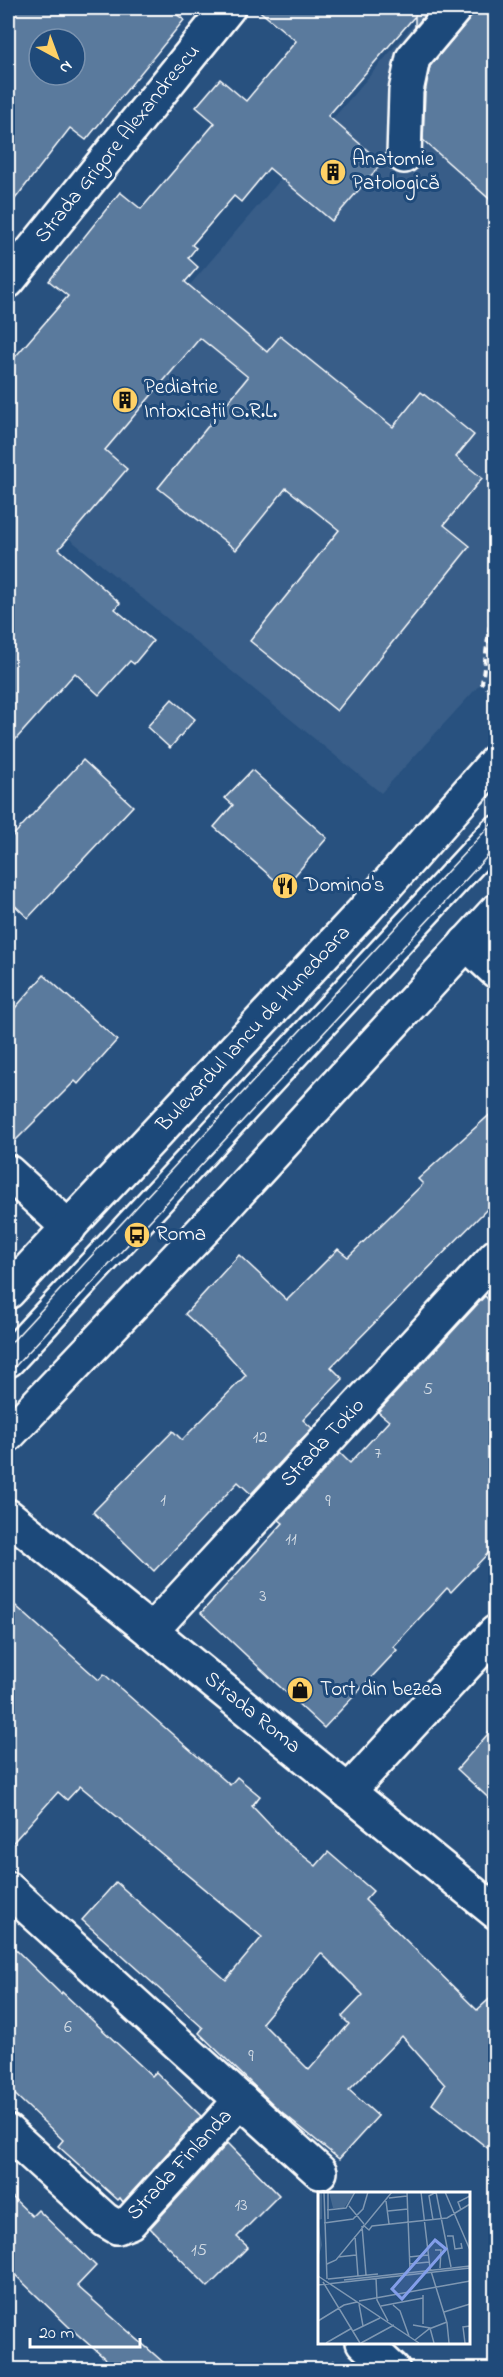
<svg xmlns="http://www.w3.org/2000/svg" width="503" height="2377" font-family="'Indie Flower',sans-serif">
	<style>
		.built { fill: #375d88 }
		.building { fill: #5a7a9d; stroke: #fff; stroke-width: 1.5; fill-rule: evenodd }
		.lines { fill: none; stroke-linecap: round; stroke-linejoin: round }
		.minor-casing { stroke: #fff; stroke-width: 38 }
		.major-casing { stroke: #fff; stroke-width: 38 }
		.path { stroke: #fff; stroke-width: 4; stroke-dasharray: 6 4.5; stroke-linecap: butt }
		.minor { stroke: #1f4a7a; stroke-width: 33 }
		.major { stroke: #1f4a7a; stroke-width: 33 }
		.tram { stroke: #fff; stroke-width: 1.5 }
		.labels { text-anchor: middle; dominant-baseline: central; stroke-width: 6; stroke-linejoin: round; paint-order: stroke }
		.number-label { font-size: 18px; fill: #d6dee6 }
		.street-label { font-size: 21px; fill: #fff; stroke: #1f4a7a }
		.poi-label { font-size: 21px; fill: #fff; stroke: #1f4a7a; text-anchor: start }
		.inset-road { fill: none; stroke: #7e97b2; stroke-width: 1.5 }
		.view { fill: #839eea; fill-opacity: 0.15; stroke: #839eea; stroke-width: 3 }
		.inset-edge { fill: none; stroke: #fff; stroke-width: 3 }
	</style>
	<rect width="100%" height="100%" fill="#28517f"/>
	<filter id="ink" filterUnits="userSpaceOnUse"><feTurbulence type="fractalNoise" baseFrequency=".0167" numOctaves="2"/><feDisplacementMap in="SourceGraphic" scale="12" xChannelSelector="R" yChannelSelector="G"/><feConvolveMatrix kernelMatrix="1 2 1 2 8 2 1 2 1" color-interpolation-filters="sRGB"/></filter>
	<g filter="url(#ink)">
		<!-- built -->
		<path class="built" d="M 428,8 L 495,8 L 495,668 L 381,793 L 12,492 Z"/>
		<!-- building -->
		<g class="building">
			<path d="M 17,8 L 168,8 L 184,20 L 86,140 L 70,128 L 8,208 L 8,19 ZM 39,39 L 75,39 L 75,75 L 39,75 Z"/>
			<path d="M 256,8 L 431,8 L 415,27 L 415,16 L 328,116 L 382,163 L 332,221 L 269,168 L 241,202 L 234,196 L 192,245 L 196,248 L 188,258 L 198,267 L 185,282 L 267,352 L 280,336 L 393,427 L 421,392 L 474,435 L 456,457 L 482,478 L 444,525 L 470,546 L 337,711 L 250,641 L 339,530 L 286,488 L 236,550 L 158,488 L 248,377 L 200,338 L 105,450 L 127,469 L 59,549 L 120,603 L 115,609 L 153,641 L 134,664 L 130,661 L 99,695 L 75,673 L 8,748 L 8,365 L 68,296 L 49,281 L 120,192 L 141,209 L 215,123 L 196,107 L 220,79 L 246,101 L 296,41 Z"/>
			<path d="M 473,8 L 495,8 L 495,204 L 423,140 L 425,93 L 430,66 L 469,20 Z"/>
			<path d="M 172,699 L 195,719 L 170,748 L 147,727 Z"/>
			<path d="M 83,760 L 133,806 L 28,918 L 8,899 L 8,841 Z"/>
			<path d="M 252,770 L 327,838 L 284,888 L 214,827 L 233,805 L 225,798 Z"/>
			<path d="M 44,975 L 117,1040 L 78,1084 L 75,1081 L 8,1148 L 8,1016 Z"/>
			<path d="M 495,1110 L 495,1201 L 331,1367 L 343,1379 L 303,1420 L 312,1428 L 251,1494 L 238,1482 L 154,1571 L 93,1512 L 173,1431 L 182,1440 L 246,1375 L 221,1347 L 185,1314 L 239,1255 L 287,1300 L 338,1249 L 348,1257 L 423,1184 L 418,1179 Z"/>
			<path d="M 485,1296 L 495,1306 L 495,1546 L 451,1592 L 447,1588 L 393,1647 L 397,1650 L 324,1728 L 201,1613 L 283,1523 L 279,1520 L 340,1453 L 350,1463 L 389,1421 L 378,1412 Z"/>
			<path d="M 8,1599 L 99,1680 L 104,1674 L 230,1785 L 237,1777 L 260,1796 L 252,1806 L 285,1841 L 316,1866 L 328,1852 L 373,1891 L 365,1900 L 477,2010 L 495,1994 L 495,2154 L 432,2104 L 445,2085 L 402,2036 L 349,2090 L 378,2116 L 339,2159 L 277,2108 L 199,2033 L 203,2028 L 82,1920 L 116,1882 L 226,1980 L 262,1937 L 80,1786 L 67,1800 L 58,1792 L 8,1848 ZM 321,1953 L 363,1995 L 342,2017 L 349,2024 L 309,2070 L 262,2023 Z"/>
			<path d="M 495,1726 L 495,1804 L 457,1769 Z"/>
			<path d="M 8,1942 L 61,1994 L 62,1992 L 152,2076 L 156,2072 L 201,2116 L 123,2202 L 120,2198 L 118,2200 L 58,2146 L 63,2140 L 8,2088 Z"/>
			<path d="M 228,2143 L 279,2195 L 237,2237 L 248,2247 L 208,2287 L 150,2228 Z"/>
			<path d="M 8,2193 L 32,2216 L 38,2210 L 96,2266 L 77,2286 L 172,2370 L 118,2370 L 68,2326 L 8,2268 Z"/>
		</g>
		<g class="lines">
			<defs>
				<g id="minor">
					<path d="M 404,156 L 406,91 L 413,58 L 455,8"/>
					<path d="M 8,281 L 228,8"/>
					<path d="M 466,943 L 496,971"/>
					<path d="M 8,1172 L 69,1228"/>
					<path d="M 8,1360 L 496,833"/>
					<path d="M 8,1516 L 151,1631 L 496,1912"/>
					<path d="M 151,1631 L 496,1256"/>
					<path d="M 348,1792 L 496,1632"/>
					<path d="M 8,1889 L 320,2172"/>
					<path d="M 8,2132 L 105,2220 L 117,2227 L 130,2222 L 241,2100"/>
					<path d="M 363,2342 L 393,2370"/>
				</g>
				<g id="major">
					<path d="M 8,1292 L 361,914 L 496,761"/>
					<path d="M 8,1435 L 210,1223 L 496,911"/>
				</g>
			</defs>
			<!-- minor casing -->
			<use href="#minor" class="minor-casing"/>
			<!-- major casing -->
			<use href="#major" class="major-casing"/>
			<!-- path -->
			<g class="path">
				<path d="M 495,585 L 482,683 L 496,695"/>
				<path d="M 328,2370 L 335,2361"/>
			</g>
			<!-- minor -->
			<use href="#minor" class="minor"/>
			<!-- major -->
			<use href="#major" class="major"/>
			<!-- tram -->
			<g class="tram">
				<path d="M 8,1346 L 496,819"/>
				<path d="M 8,1374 L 496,847"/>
			</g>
		</g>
	</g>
	<!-- icons -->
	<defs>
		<symbol id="building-disc" viewBox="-11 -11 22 22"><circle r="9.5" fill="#ffd166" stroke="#1f4a7a"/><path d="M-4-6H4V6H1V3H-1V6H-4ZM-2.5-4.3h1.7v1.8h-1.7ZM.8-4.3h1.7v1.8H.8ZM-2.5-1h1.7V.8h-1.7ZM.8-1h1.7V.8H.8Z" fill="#111"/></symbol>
		<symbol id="restaurant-disc" viewBox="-11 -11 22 22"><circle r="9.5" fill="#ffd166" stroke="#1f4a7a"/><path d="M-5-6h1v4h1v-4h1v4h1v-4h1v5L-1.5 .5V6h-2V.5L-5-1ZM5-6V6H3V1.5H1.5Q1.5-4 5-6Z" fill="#111"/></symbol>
		<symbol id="bus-disc" viewBox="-11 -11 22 22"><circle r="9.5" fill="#ffd166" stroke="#1f4a7a"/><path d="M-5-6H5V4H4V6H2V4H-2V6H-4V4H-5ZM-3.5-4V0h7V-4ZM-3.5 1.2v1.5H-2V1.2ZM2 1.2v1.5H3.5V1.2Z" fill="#111"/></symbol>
		<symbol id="shop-disc" viewBox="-11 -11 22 22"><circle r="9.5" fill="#ffd166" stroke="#1f4a7a"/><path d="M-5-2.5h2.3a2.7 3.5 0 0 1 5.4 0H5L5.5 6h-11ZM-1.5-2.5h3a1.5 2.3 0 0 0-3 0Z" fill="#111"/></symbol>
	</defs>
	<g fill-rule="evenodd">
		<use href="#building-disc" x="318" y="157" width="30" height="30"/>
		<use href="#building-disc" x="110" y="385" width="30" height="30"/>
		<use href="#restaurant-disc" x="270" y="871" width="30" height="30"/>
		<use href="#bus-disc" x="122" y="1220" width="30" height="30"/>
		<use href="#shop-disc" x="285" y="1675" width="30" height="30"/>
	</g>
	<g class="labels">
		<!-- number labels -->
		<g class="number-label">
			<text x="428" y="1390">5</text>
			<text x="260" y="1438">12</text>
			<text x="378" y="1454">7</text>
			<text x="163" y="1501">1</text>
			<text x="328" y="1502">9</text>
			<text x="291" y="1540">11</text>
			<text x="263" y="1597">3</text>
			<text x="68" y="2028">6</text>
			<text x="251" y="2057">9</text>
			<text x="241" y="2206">13</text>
			<text x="199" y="2251">15</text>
		</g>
		<!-- street labels -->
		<g class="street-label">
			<text transform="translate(118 144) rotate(-51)">Strada Grigore Alexandrescu</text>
			<text transform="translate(254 1029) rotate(-47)">Bulevardul Iancu de Hunedoara</text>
			<text transform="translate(323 1443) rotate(-47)">Strada Tokio</text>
			<text transform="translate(252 1713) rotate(39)">Strada Roma</text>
			<text transform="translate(180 2165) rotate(-47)">Strada Finlanda</text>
		</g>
		<!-- poi labels -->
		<g class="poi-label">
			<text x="352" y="160">Anatomie<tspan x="352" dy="24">Patologică</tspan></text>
			<text x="144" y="388">Pediatrie<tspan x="144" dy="24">Intoxicații O.R.L.</tspan></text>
			<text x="304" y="886">Domino's</text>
			<text x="156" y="1235">Roma</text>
			<text x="320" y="1690">Tort din bezea</text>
		</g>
	</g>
	<!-- overview -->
	<g transform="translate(318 2192)">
		<rect width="152" height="152" fill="#28517f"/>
		<path d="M 0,0 L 4,0 L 4,27 L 0,28 L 4,53 L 0,66 ZM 11,0 L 37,0 L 26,16 L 15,16 Z" fill="#446890"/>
		<path class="inset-road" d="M 6,0 L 9,87M 89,0 L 92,78M 103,0 L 112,76 L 129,131 L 131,151M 118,0 L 133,75M 127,0 L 152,58M 71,6 L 89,4M 68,9 L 71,32M 31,14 L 46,32M 9,18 L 28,16 L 37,0M 143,18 L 140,10 L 152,4M 70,19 L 90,17M 10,27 L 10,0M 115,28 L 111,4 L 118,0M 6,31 L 35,27 L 45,17 L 50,0M 45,33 L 51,38 L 54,34 L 129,26 L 152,12M 44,34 L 48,83M 37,44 L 40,84M 129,44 L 135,44 L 137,57 L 144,56 L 143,51M 117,58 L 123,58 L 122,76M 20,65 L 38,63M 91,65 L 110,63M 9,72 L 18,68 L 74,0M 91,72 L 111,70M 0,84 L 101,151M 58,86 L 59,108 L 70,129M 10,87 L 60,82M 26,88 L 152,74M 5,90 L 42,151M 0,93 L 152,76M 41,109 L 152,89M 41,112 L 45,134M 75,113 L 82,119 L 91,144M 63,114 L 105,106M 126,120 L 152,112M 0,129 L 26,113 L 39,110M 105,132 L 105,103M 95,133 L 112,136 L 116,151M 35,139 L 62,126M 97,148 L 111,137 L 129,130M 8,151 L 34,136M 43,151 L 76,133M 147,151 L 145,135 L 152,134"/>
		<path class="view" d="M 117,48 L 128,57 L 84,107 L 74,97 Z"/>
		<rect width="152" height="152" class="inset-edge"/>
	</g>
	<!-- margin -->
	<rect width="503" height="2377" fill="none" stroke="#1f4a7a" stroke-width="30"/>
	<rect x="15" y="15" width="473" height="2347" fill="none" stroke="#fff" stroke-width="2" filter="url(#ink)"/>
	<!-- north arrow -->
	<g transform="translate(57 57) rotate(139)"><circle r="28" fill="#1f4a7a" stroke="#7992af" stroke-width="1.5"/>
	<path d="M0-4.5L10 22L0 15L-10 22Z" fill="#ffd166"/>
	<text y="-9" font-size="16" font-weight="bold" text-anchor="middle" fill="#ffffff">N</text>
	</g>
	<!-- scale -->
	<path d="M30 2338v9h110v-9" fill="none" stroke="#ffffff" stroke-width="3"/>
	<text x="39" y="2338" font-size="18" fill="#ffffff" stroke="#1f4a7a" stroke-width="4.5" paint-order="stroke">20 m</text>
</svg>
